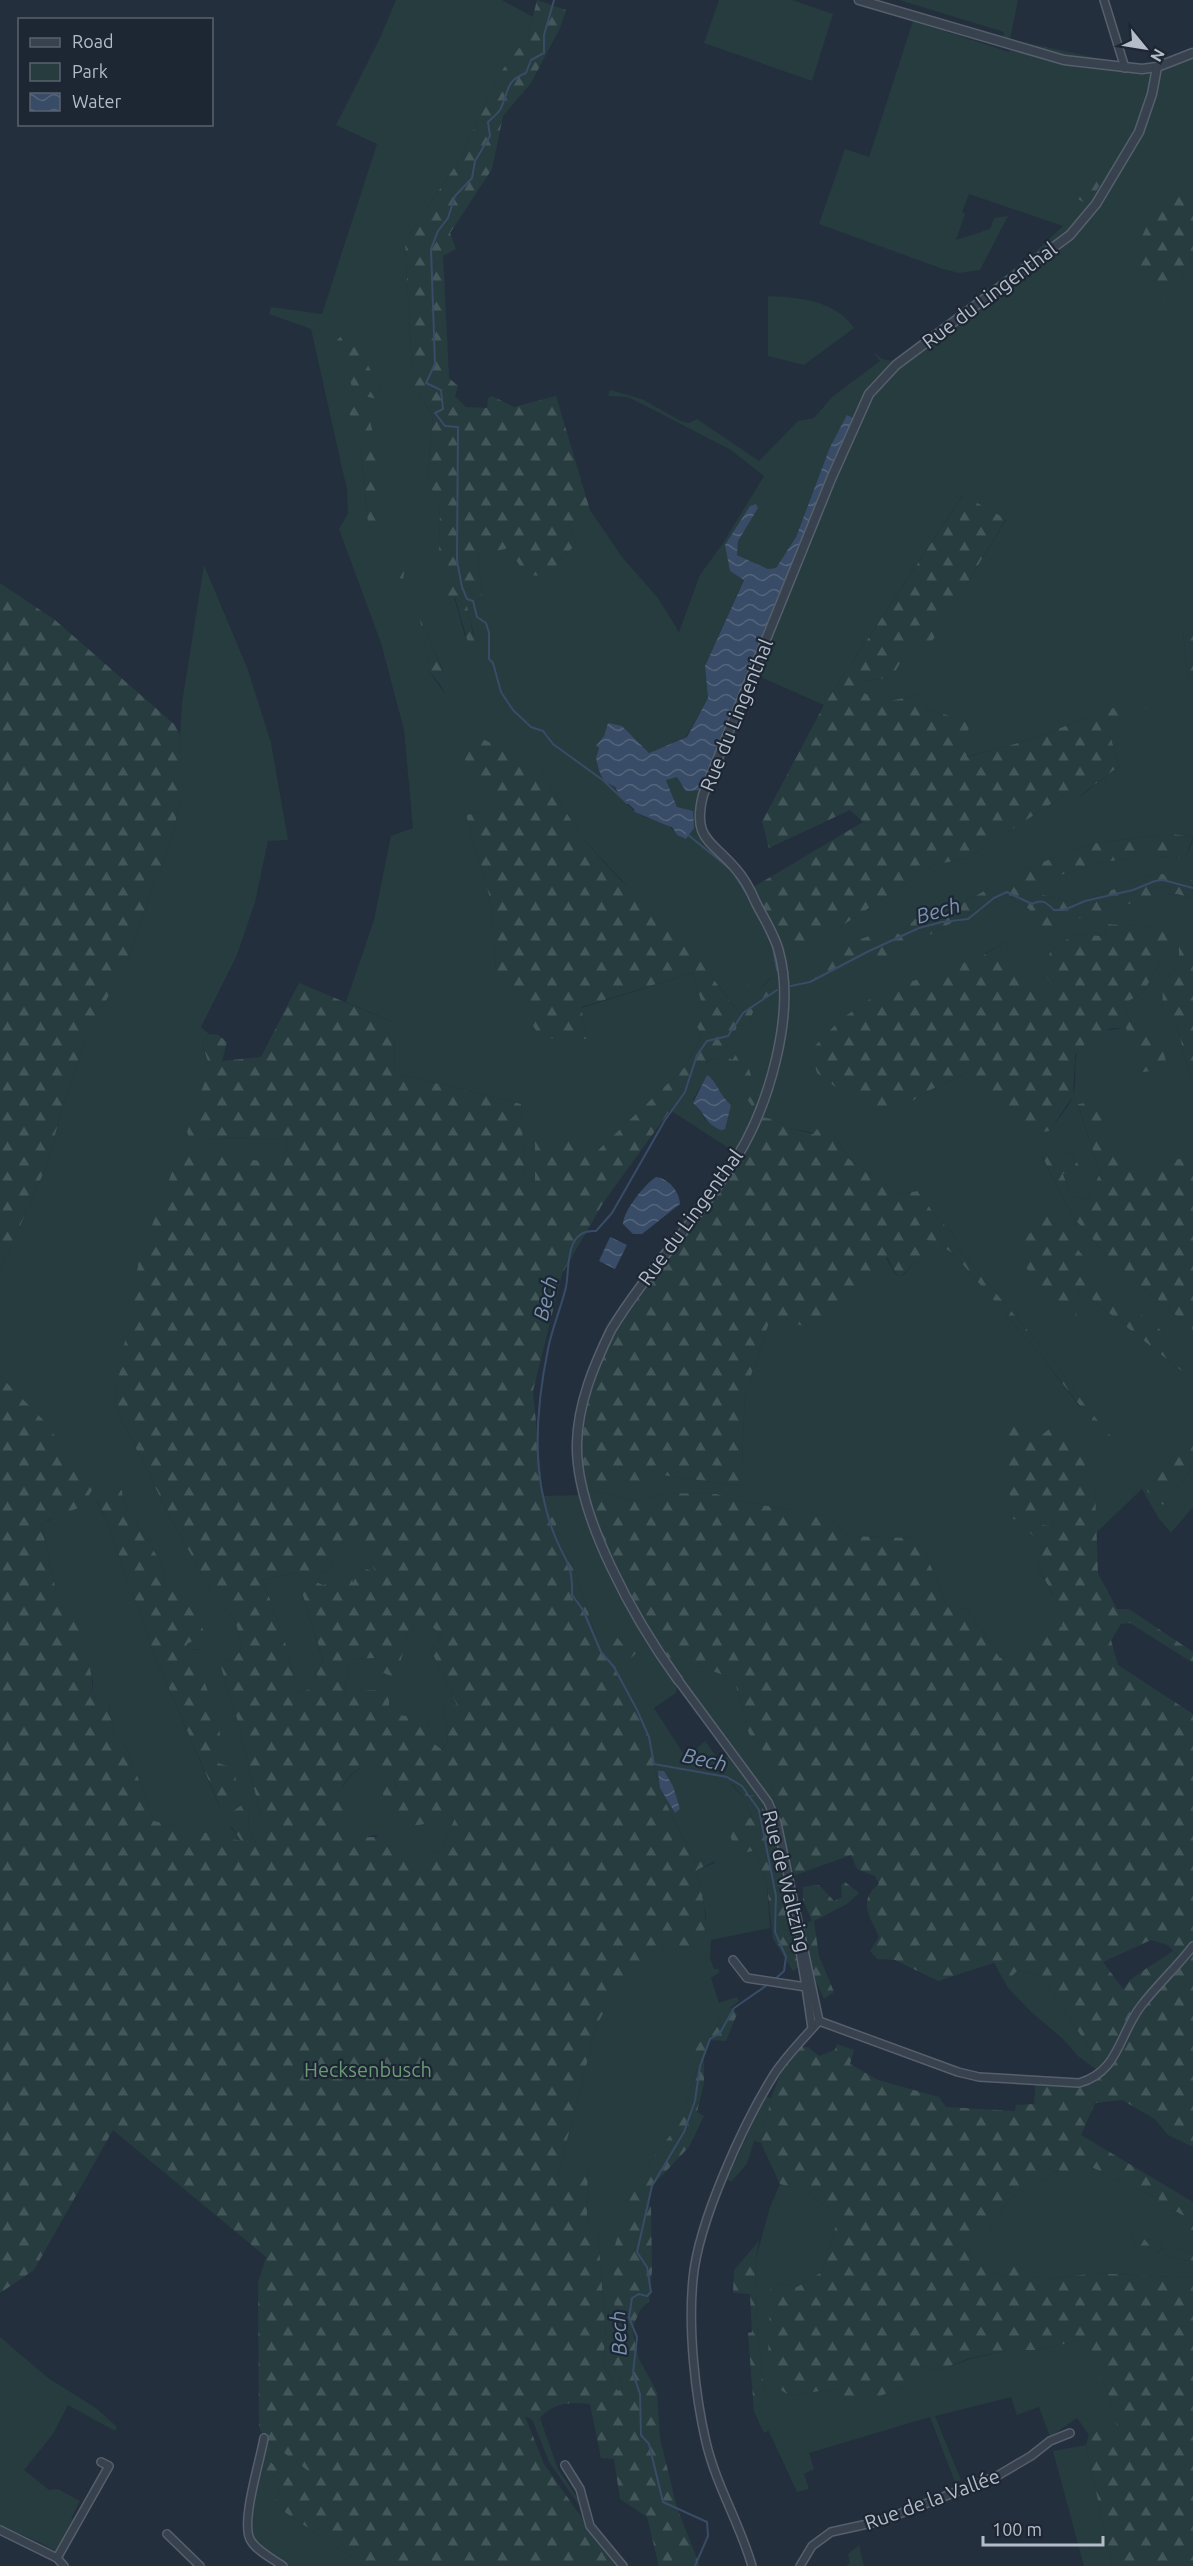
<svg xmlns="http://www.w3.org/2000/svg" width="1193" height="2566" font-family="Ubuntu,sans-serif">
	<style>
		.green { fill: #263c3f; fill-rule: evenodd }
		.forest { fill: url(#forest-firs); fill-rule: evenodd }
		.water { fill: url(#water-waves) }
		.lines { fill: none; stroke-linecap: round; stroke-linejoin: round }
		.stream { stroke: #394c67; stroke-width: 2 }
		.minor-casing { stroke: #565f6c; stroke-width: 10 }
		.tertiary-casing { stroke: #565f6c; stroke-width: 11 }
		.minor { stroke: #38414e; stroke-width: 7 }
		.tertiary { stroke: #38414e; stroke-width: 8 }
		.labels { text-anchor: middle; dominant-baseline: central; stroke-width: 4.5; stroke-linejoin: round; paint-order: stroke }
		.street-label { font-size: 20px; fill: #b4bcc9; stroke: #1d2633 }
		.park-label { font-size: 20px; fill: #6b9a76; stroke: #1d2633 }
		.water-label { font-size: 21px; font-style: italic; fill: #7c92b1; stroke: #1d2633 }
	</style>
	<defs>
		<pattern id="forest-firs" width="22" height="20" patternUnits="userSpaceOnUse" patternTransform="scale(1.5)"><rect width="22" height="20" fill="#263c3f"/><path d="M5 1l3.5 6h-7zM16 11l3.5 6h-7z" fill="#435659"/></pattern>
		<pattern id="water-waves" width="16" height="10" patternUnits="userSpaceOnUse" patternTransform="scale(1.5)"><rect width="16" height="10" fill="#394c67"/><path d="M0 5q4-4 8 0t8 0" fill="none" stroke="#53647b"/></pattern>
	</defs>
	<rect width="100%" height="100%" fill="#242f3e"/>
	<!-- green -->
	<g class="green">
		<path d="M 396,0 L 502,0 L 533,17 L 528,36 L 500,73 L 460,159 L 405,241 L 412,370 L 419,393 L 433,417 L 427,480 L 440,506 L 439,555 L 454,597 L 465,636 L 474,635 L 462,587 L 483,602 L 477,556 L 509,548 L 558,561 L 577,544 L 569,524 L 590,510 L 622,557 L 658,598 L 679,632 L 700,575 L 723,543 L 764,476 L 731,450 L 638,402 L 627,397 L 608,396 L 610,390 L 642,399 L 681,421 L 689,423 L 697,419 L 759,461 L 798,421 L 814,418 L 832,397 L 880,361 L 873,352 L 882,359 L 892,361 L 1032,255 L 1063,226 L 969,194 L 962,212 L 965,214 L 956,240 L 990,229 L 994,218 L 1008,216 L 980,270 L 959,273 L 943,269 L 819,224 L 845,149 L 869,157 L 913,21 L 1009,52 L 1010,39 L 1003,37 L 1004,32 L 899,0 L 1018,0 L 1010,39 L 1100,59 L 1125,68 L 1142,69 L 1193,53 L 1193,198 L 1185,194 L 1127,268 L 1158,294 L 1167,308 L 1193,255 L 1193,630 L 1183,631 L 1188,683 L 1193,680 L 1193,837 L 1173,834 L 1095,843 L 1023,869 L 963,903 L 915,919 L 900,935 L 891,928 L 838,966 L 867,952 L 890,955 L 910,933 L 924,938 L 1004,894 L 1029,909 L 1130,902 L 1160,895 L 1177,894 L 1193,899 L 1193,945 L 1187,940 L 1180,944 L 1179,964 L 1163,984 L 1162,1016 L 1175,1019 L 1193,1087 L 1193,1161 L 1190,1156 L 1122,1175 L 1095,1102 L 1078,1105 L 1100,1173 L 1087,1201 L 1071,1196 L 1063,1173 L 1081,1169 L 1071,1153 L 1042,1157 L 1072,1216 L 1112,1261 L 1193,1330 L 1193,1362 L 1172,1345 L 1156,1326 L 1087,1275 L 1049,1214 L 1074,1325 L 1079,1289 L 1193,1380 L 1193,1432 L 1148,1491 L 1163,1505 L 1193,1467 L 1193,1507 L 1171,1533 L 1159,1519 L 1142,1489 L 1096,1533 L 1095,1488 L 1059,1421 L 1032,1444 L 1033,1522 L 1033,1515 L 1048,1515 L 1058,1528 L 1038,1524 L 1043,1547 L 1037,1566 L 1054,1597 L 1064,1628 L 1036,1634 L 1000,1658 L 967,1609 L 947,1607 L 928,1559 L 914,1538 L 849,1536 L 826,1516 L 733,1500 L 717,1494 L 666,1493 L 633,1501 L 590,1490 L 661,1656 L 682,1660 L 734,1679 L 749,1734 L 760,1745 L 773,1769 L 771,1793 L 781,1822 L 793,1876 L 800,1936 L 798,1939 L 789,1926 L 788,1902 L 785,1898 L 768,1816 C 761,1802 747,1788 731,1784 L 745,1799 L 752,1818 L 729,1828 L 736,1854 L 756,1850 L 759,1865 L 767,1885 L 770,1928 L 711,1940 L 710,1958 L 714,1969 L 718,1969 L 720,1972 L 711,1978 L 719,2003 L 737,1997 L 739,2001 L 722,2014 L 697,2068 L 687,2102 L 671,2134 L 633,2185 L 626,2328 L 624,2336 L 615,2337 L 613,2366 L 623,2388 L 618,2391 L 602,2363 L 606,2337 L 598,2234 L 587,2219 L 588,2162 L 577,2181 L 559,2171 L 597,2024 L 612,1999 L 648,1967 L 670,1941 L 697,1953 L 706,1917 L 697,1870 L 715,1863 L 713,1858 L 695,1862 L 658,1787 L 649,1737 L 637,1710 L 614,1667 L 601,1652 L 573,1565 L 558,1541 L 555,1512 L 543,1496 L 581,1495 C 562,1434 584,1376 609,1320 L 662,1475 L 741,1486 L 745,1393 L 771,1317 L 871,1288 L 886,1258 L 896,1275 L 903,1276 L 916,1260 L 923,1265 L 924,1240 L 933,1240 L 954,1254 L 1041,1356 L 1080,1407 L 1085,1405 L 1048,1354 L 959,1250 L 954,1234 L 937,1218 L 918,1191 L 900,1194 L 849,1159 L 835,1137 L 789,1128 L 772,1119 L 738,1156 L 637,1290 L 634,1287 L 733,1151 L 670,1110 L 702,1066 L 714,1058 L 723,1061 L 754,1108 L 732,1061 L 721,1051 L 732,1039 L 737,1026 L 748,1024 L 758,1001 L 776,990 L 771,977 L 744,1008 L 741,1016 L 715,980 L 582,838 L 537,764 L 468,767 L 500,800 L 491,810 L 466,815 L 491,902 L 496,969 L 587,1039 L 581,1008 L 693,973 L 701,1001 L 690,1011 L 702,1036 L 684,1068 L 591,1158 L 535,1181 L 525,1183 L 521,1104 L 394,1073 L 395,1023 L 346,1002 L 374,920 L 391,836 L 413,828 L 404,730 L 381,643 L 339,529 L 348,514 L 347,490 L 311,329 L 269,314 L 271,307 L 322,314 L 377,144 L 336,125 L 380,38 ZM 352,327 L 357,346 L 381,389 L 364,395 L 373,529 L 368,524 L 360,443 L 347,404 L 353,390 ZM 847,416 L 853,418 L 827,477 L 676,777 L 666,779 L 677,807 L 677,835 C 667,819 651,822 637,813 C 627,806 622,796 615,788 C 612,784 607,783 604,779 C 596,770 596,759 599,748 L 596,746 L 604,736 L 622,726 L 649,753 L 686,737 L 708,698 L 705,666 L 744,579 L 725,545 L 757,509 L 738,541 L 737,555 L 768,569 L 776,568 L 796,537 L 830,447 ZM 962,496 L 1006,520 L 931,642 L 912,642 L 892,677 L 865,681 L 865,694 L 887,692 L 894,700 L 923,694 L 928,709 L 969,722 L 966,757 L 1036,738 L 1092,715 L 1108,728 L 1119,766 L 1081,796 L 1074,789 L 968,858 L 934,865 L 816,943 L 789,952 L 735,868 L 701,830 L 700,820 L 758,676 L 824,705 ZM 421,622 L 442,668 L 445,694 L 429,671 ZM 1107,924 L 1152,927 L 1174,953 L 1160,962 L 1143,993 L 1123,1004 L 1132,1024 C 1120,1032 1105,1027 1092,1035 C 1066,1053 1080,1071 1073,1095 C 1070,1107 1056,1120 1049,1131 L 969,1072 L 928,1091 L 892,1114 L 982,955 L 1006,942 L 1010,967 L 1059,996 L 1050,952 L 1074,934 L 1103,936 ZM 712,1078 L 721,1097 L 706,1121 L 693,1100 L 699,1089 ZM 678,1681 L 733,1755 L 719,1760 L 705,1741 L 689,1755 L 683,1753 L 654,1708 L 676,1693 Z"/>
		<path d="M 719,0 L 792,0 L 833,14 L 812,81 L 704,43 Z"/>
		<path d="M 768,296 C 799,297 836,301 854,328 L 804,365 L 768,356 Z"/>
		<path d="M 204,565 L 248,670 L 271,743 L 288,840 L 268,841 L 255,902 L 237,955 L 201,1027 L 209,1034 L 202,1044 L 208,1062 L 217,1065 L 191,1139 L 287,1138 L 284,1165 L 120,1371 L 114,1404 L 166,1509 L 211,1591 L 235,1620 L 242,1647 L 233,1661 L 222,1660 L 220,1664 L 238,1722 L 261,1817 L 268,1829 L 267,1852 L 259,1849 L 248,1828 L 249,1806 L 231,1828 L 242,1842 L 154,1821 L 127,1748 L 115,1736 L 108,1703 L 93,1696 L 93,1681 L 56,1591 L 41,1522 L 51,1520 L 4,1381 L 0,1376 L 0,1271 L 47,1165 L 64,1101 L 84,1045 L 129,955 L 171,839 L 182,798 L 180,735 L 182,703 ZM 122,1490 L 123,1500 L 160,1561 L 166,1582 L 205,1634 L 187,1644 L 188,1650 L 201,1649 L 196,1662 L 215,1714 L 220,1808 L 155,1656 L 110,1530 L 97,1501 Z"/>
		<path d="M 1145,838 L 1158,856 L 1185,858 L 1193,840 L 1193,885 L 1157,873 L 1077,903 L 1018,889 L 1097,863 L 1131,858 Z"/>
		<path d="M 391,1509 L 365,1551 L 370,1558 L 375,1573 L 352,1584 L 344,1592 L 316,1582 L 321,1573 L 332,1568 L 330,1558 L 366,1515 Z"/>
		<path d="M 297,1573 L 309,1582 L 301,1589 L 324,1664 L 317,1667 L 316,1686 L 298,1694 L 288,1651 L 263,1579 Z"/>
		<path d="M 428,1623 L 442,1636 L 431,1650 L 457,1705 L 444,1707 L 448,1742 L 441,1750 L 426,1737 L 428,1724 L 389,1713 L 344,1692 L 351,1659 L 378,1658 L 396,1677 L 409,1630 Z"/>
		<path d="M 373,1759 L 392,1774 L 397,1788 L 383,1787 L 398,1800 L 447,1813 L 455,1818 L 441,1850 L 411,1863 L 392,1855 L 376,1835 L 362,1838 L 351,1836 C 338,1793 332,1786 373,1759 Z"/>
		<path d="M 1173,1951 L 1182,1960 L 1157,1986 L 1147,1968 Z"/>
		<path d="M 1002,1959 L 1018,1970 L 1042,1977 L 1094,2055 L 1091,2066 L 1078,2056 L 1062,2038 L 1031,2012 L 1008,1988 L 993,1961 Z"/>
		<path d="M 765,2097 L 771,2098 L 761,2143 L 754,2141 L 747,2164 L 731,2182 L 727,2179 Z"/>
		<path d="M 1087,2165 L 1159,2199 L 1172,2210 L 1187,2217 L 1191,2230 L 1193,2230 L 1193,2253 L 1172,2247 L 1162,2240 L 1159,2247 L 1151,2247 L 1141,2235 L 1132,2237 L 1134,2246 L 1156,2254 L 1159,2252 L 1159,2248 L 1166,2249 L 1168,2257 L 1193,2261 L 1193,2278 L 1094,2273 L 1053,2279 L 1026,2276 L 1023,2266 L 1008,2266 L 1008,2277 L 991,2272 L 967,2253 L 976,2236 L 986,2236 L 1009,2199 L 1059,2170 L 1069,2177 Z"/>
		<path d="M 780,2184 L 805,2192 L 839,2215 L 822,2272 L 797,2287 L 771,2282 L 789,2395 L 837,2389 L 875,2398 L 909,2385 L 921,2366 L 938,2371 L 970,2359 L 1009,2350 L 1037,2350 L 1078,2341 L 1087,2346 L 1093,2353 L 1093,2365 L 1107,2390 L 1122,2440 L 1098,2431 L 1089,2435 L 1077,2418 L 1050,2437 L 1039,2407 L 1017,2415 L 1011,2397 L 935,2416 L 961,2480 L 955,2482 L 930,2417 L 809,2453 L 814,2469 L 804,2474 L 809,2489 L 797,2492 L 758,2408 L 764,2390 L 757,2326 L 755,2262 L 770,2207 Z"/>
		<path d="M 0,2337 L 48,2378 L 96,2408 L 117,2427 L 115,2431 L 68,2405 L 53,2434 L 24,2470 L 49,2490 L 58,2489 L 80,2501 L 71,2518 L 74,2520 L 57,2552 L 43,2544 L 0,2525 Z"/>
		<path d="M 540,2418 L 558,2469 L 584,2508 L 583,2511 L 549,2462 L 532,2419 L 537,2422 Z"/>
		<path d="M 264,2438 L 311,2473 L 298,2482 L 261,2455 Z"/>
		<path d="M 1086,2445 L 1112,2566 L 1084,2566 L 1053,2451 Z"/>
		<path d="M 259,2465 L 282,2482 L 274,2505 L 365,2566 L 283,2566 L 251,2542 L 247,2514 Z"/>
		<path d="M 859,2545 L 864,2566 L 846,2566 L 850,2563 L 848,2554 Z"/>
	</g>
	<!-- forest -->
	<g class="forest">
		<path d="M 537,0 L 566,10 L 560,28 L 531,83 L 503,116 L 492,169 L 450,233 L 456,249 L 443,256 L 449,378 L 458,386 L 455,396 L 466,407 L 487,408 L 488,398 L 492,396 L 514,407 L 556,396 L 590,510 L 569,524 L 577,544 L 558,561 L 554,574 C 522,579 525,573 509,548 L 477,556 L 483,602 L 463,588 L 479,661 L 475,667 L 455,597 L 448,596 L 439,555 L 440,506 L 427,480 L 433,417 L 419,393 L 399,388 L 412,370 L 405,241 L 460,159 L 500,73 L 528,36 Z"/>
		<path d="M 1106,174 L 1088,205 L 1078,199 L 1097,176 Z"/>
		<path d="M 1163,192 L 1185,194 L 1193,198 L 1193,255 L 1167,309 L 1158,294 L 1127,268 Z"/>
		<path d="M 352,326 L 362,329 L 365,339 L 358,347 L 381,389 L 377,399 L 364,396 L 378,454 L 383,518 L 378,527 L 373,529 L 368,524 L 360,443 L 346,404 L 353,390 L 337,340 Z"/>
		<path d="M 963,495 L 1006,519 L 931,643 L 912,643 L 892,677 L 865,681 L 865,694 L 887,691 L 894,700 L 923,694 L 928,709 L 969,722 L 967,757 L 1036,738 L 1092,715 L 1156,694 L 1154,703 L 1108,728 L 1119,766 L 1080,796 L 1074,789 L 968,858 L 934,865 L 816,943 L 789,952 L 777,945 L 750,889 L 863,822 L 850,810 L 769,848 L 762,822 L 824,705 Z"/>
		<path d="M 395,561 L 405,569 L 403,579 L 394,576 L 392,571 Z"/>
		<path d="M 0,583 L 55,620 L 174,724 L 180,735 L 182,776 L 182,798 L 171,839 L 129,955 L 84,1045 L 64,1101 L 47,1165 L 0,1271 Z"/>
		<path d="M 420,619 L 442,669 L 446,696 L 440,684 L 429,671 Z"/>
		<path d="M 1183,630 L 1193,630 L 1193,680 L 1188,684 Z"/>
		<path d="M 465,731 L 537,764 L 582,838 L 620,880 L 672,923 L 741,1016 L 744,1008 L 742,989 L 747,985 L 758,992 L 772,977 L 777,980 L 777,990 L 758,1001 L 748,1024 L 737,1026 L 732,1039 L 721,1051 L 732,1060 L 738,1052 L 744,1053 L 758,1098 L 753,1108 L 723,1061 L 713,1058 L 702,1066 L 603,1203 L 562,1274 L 533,1391 L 543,1496 L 555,1512 L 558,1541 L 573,1565 L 601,1652 L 606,1657 L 603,1650 L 605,1639 L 616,1636 L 625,1647 L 629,1642 L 644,1638 L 647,1643 L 631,1658 L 624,1653 L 618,1657 L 607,1659 L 614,1667 L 649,1737 L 658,1787 L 695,1862 L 713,1858 L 717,1860 L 697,1870 C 702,1898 713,1928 696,1953 L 670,1941 L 648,1967 L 612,1999 L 597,2024 L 559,2171 L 577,2180 L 588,2160 L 587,2219 L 598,2234 L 606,2337 L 602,2363 L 618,2391 L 623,2388 L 613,2366 L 615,2337 L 624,2336 L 626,2328 L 615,2322 L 613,2252 L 633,2185 L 671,2134 L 687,2102 L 697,2068 L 689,2054 L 698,2036 L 715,2030 L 722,2014 L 731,2007 L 737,2014 L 726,2041 L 711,2040 L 704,2058 L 704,2083 L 697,2112 L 704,2116 L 689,2147 L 652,2186 L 649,2206 L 651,2207 L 652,2271 L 649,2301 L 640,2310 L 632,2329 L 639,2359 L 657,2392 L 660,2438 L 677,2508 L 700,2566 L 659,2566 L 647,2517 L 620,2499 L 614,2459 L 601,2458 L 590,2404 C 570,2401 548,2403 537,2423 L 525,2416 L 544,2464 L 589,2528 L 619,2566 L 365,2566 L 274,2505 L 282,2482 L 259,2465 L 261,2455 L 298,2482 L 311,2473 L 264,2438 L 259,2427 L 258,2283 L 266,2257 L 113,2130 L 34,2270 L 0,2293 L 0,1376 L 46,1423 L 92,1490 L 83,1506 L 41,1523 L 56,1591 C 78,1603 94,1672 93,1696 L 108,1703 L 115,1736 L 127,1748 L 154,1821 L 241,1841 L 225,1817 L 243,1804 L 249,1806 L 248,1828 L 259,1849 L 267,1852 L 267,1829 L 261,1817 L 238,1722 L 220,1664 L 221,1660 L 233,1661 L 242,1647 L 235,1620 L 211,1591 L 166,1509 L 114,1404 L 139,1260 L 181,1148 L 284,1165 L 287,1138 L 190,1139 L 187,1132 L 206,1078 L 216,1065 L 208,1062 L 202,1043 L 209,1034 L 218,1035 L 227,1042 L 222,1061 L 261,1057 L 299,983 L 395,1023 L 394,1073 L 521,1104 L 525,1183 L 535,1181 L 535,1139 L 578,1134 L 591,1157 L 684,1068 L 702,1036 L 689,1011 L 701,1001 L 693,973 L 581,1007 L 587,1039 L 541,1038 L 496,969 L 491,902 L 466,815 L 491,810 L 499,800 L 468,767 L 456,738 ZM 389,1510 L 371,1525 L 356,1546 L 370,1558 L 375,1572 L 360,1567 L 353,1583 L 350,1570 L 347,1569 L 344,1591 L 337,1581 L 323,1585 L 316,1582 L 321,1573 L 332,1568 L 330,1558 L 366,1515 ZM 297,1573 L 308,1582 L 301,1589 L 324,1663 L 317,1666 L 316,1686 L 298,1694 L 288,1651 L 263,1579 ZM 428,1623 L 442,1636 L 431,1650 L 457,1705 L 444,1707 L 448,1742 L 442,1750 L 426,1737 L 428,1724 L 423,1719 L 389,1713 L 389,1689 L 344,1692 L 351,1659 L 378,1658 L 376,1670 L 396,1678 L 409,1630 ZM 372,1760 L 376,1772 L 391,1774 L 397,1787 L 383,1786 L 383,1797 L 398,1800 L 395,1822 C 411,1829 433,1825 447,1813 L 455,1818 L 441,1850 L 411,1863 L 406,1858 C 392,1858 392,1852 388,1839 C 375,1835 364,1839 351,1836 L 346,1819 L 349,1815 C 332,1785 347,1776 372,1760 Z"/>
		<path d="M 1173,834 L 1193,837 L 1185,858 L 1158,856 L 1145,839 L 1131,858 L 1097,863 L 1019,889 L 1077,903 L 1157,873 L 1192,880 L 1193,899 L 1177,894 L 1160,895 L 1042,929 L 1029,909 L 1004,894 L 924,938 L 910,934 L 890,955 L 878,960 L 867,952 L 810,982 L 801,983 L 806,970 L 850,943 L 891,928 L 900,935 L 915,919 L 963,903 L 1023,869 L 1095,843 Z"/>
		<path d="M 1155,913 C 1171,922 1174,935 1174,953 L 1160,962 L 1143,993 L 1123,1004 L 1132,1024 L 1154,1019 L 1168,1068 L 1138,1073 L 1126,1028 L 1111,1028 L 1092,1036 L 1075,1055 L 1073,1096 L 1049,1131 L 1030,1134 L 969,1072 L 928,1091 L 892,1114 L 849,1097 L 817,1073 L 811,1050 L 840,1020 L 877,994 L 982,956 L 1006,942 L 1011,967 L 1058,995 L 1046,975 L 1050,952 L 1074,934 L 1103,936 L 1107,924 L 1152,927 Z"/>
		<path d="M 1187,940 L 1193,945 L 1193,1087 L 1175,1019 L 1162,1016 L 1163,984 L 1179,964 L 1179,944 Z"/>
		<path d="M 1096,1102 L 1122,1174 L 1190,1156 L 1193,1161 L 1193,1330 L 1112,1261 L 1072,1216 L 1042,1156 L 1071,1153 L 1081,1169 L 1063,1174 L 1071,1196 L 1087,1201 L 1100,1173 L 1078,1104 Z"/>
		<path d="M 756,1116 L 772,1119 L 789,1128 L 813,1134 L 817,1129 L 835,1137 L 849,1159 L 900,1194 L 918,1191 L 937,1218 L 954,1234 L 959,1250 L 1048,1354 L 1085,1405 L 1128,1457 L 1124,1462 L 1041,1356 L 954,1254 L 933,1241 L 925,1240 L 932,1255 L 923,1265 L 916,1260 L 902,1276 L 897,1275 L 887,1257 L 871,1288 L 807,1327 L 771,1317 L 745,1393 L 741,1486 L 662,1475 L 654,1487 L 592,1485 L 579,1476 L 577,1457 L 586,1392 L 611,1330 L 738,1156 Z"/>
		<path d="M 1049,1214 L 1092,1267 L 1087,1275 L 1157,1326 L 1172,1345 L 1193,1362 L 1193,1380 L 1079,1289 L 1075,1325 L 1021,1262 L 1026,1237 Z"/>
		<path d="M 1020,1421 L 1032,1443 L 1059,1421 L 1071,1429 L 1095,1488 L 1098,1573 L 1117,1609 L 1129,1609 L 1193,1652 L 1193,1663 L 1130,1623 L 1121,1624 L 1111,1640 L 1118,1665 L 1193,1714 L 1193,2147 L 1168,2135 L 1155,2119 L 1122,2100 L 1095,2103 L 1081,2135 L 1193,2202 L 1193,2230 L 1191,2230 L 1186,2217 L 1173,2210 L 1160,2214 L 1159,2199 L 1087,2165 L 1068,2178 L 1059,2170 L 1009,2199 L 986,2236 L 976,2237 L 967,2253 L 991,2272 L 1008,2277 L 1008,2266 L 1023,2266 L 1026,2276 L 1053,2279 L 1094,2273 L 1193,2278 L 1193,2566 L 1112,2566 L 1086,2445 L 1089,2435 L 1098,2431 L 1121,2439 L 1107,2390 L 1093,2365 L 1093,2353 L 1087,2346 L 1078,2341 L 1037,2350 L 1009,2350 L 970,2358 L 938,2371 L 921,2366 L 915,2387 L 909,2385 L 875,2398 L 843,2400 L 837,2389 L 789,2395 L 774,2386 L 768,2356 L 771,2282 L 797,2287 L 822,2272 L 839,2215 L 805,2192 L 780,2184 L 761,2143 L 771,2098 L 781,2073 L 800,2047 L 808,2047 L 819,2056 L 835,2050 L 837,2044 L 854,2050 L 850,2064 L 878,2080 L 939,2097 L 946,2107 L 1015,2111 L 1016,2105 L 1034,2104 L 1036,2079 L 1079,2083 L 1102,2072 L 1091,2066 L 1094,2055 L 1042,1977 L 1018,1970 L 1010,1978 L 1002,1960 L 938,1981 L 895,1960 L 877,1959 L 870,1951 L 879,1937 C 870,1916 857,1901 879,1884 L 875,1876 L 857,1869 L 851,1855 L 793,1876 L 781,1822 L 771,1793 L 772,1769 L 760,1745 L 749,1734 L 734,1679 L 682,1660 L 661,1656 L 610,1565 L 584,1495 L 590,1490 L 633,1501 L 666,1493 L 717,1494 L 733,1500 L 826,1516 L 849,1536 L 914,1538 L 928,1559 L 947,1607 L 967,1609 L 1000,1658 L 1036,1634 L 1042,1618 L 1063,1627 L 1049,1608 L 1054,1596 L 1037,1566 L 1043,1547 L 1024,1526 L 1038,1524 L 1057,1527 L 1048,1515 L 1034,1515 L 1033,1522 L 1013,1519 L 1002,1433 ZM 1151,1940 L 1168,1945 L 1182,1960 L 1157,1986 L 1147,1968 L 1130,1980 L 1123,1989 L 1103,1962 Z"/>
		<path d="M 1193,1432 L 1193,1467 L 1163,1505 L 1147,1491 Z"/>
		<path d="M 122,1490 L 123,1500 L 160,1561 L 166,1582 L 182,1584 L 205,1634 L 187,1644 L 188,1650 L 202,1649 L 197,1662 C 207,1692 228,1731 218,1763 L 234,1768 L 238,1793 L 229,1806 L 220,1808 L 218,1802 L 155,1656 L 110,1530 L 97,1500 Z"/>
		<path d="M 727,1777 L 742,1786 L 749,1795 L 754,1795 L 768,1816 L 770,1815 L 787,1892 L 785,1898 L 788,1902 L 789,1926 L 797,1939 L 803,1925 L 812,1921 L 803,1900 L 803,1887 L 819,1885 L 834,1901 L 842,1897 L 841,1885 L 845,1882 L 859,1893 L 847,1904 L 814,1921 L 819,1956 L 834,1992 L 824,1999 L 807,1962 L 793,1971 L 773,1939 L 767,1885 L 759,1865 L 756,1850 L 736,1855 L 728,1828 L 752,1817 L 745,1799 Z"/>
		<path d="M 1141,2235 L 1151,2247 L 1159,2247 L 1162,2240 L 1169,2238 L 1172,2247 L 1193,2253 L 1193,2261 L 1168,2257 L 1166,2249 L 1160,2248 L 1156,2255 L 1134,2246 L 1132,2236 Z"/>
		<path d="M 759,2241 L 755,2262 L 757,2326 L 764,2390 L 758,2408 L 769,2430 L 764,2433 L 754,2411 L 748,2333 L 752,2332 L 750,2294 L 733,2293 L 734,2270 Z"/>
	</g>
	<!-- water -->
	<g class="water">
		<path d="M 847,415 L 853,418 L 701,790 L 686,791 L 677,777 L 666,780 L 677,807 L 693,811 L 694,828 L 686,839 L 677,835 L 672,827 L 638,813 L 620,796 L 615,787 L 604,781 L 599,771 L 596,758 L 599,748 L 596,746 L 604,736 L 608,723 L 622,726 L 649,753 L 687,737 L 708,698 L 705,666 L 744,580 L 730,571 L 725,545 L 750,506 L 756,504 L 758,508 L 738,541 L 737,555 L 768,569 L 776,568 L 796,537 L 830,447 Z"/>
		<path d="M 707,1075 C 717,1081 719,1095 731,1105 L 725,1129 L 721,1130 C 703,1122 706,1114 693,1103 Z"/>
		<path d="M 656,1177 C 669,1179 679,1191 680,1204 L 642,1234 L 633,1234 L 623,1224 C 623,1211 645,1184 656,1177 Z"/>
		<path d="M 610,1237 L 627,1245 L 615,1269 L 599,1261 Z"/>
		<path d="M 658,1771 L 664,1771 L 673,1786 L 680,1809 L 675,1813 L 660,1788 Z"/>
	</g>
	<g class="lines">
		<!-- stream -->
		<g class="stream">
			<path d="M 554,0 L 544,35 L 544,53 L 531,60 L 526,73 C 505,81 509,91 501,108 C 499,113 492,118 488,122 L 490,136 L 475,161 L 472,178 L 455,196 L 448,218 L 438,231 L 431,249 L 435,364 L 426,383 L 441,390 L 443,409 L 435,413 L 445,426 L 458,427 L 457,561 L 462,587 L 467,599 L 473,601 L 477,617 L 486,623 L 489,633 L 489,659 L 493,663 L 501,692 L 513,710 L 531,727 L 543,731 L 553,744 L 604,781 L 627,803"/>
			<path d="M 635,811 L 671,826"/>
			<path d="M 687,834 L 729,868"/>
			<path d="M 735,875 L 751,901"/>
			<path d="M 764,927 L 773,947 L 777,970"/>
			<path d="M 791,986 L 810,982 L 867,952 L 919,928 L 942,922 L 968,919 L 994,898 L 1007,892 L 1032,904 C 1043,899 1046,902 1054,910 L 1064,910 L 1085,901 L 1133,890 L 1155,881 L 1163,880 L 1193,888"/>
			<path d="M 774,1980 L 784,1971 L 786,1957 L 775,1932 L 776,1896 L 759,1810 L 742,1786 L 727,1777 L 654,1764 L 649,1737 L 637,1710 L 614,1667 L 601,1652 L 583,1610 L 572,1595 C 573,1560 563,1560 553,1531 C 547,1517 544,1501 541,1486 C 534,1443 539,1393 548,1349 C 552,1328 561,1308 566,1287 C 570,1267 564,1229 596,1231 L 612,1213 L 665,1120 L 685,1092 L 697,1055 L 707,1041 L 728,1036 L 743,1013 L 777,990"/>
			<path d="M 695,2566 L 708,2536 L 707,2522 L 663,2502 L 649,2444 L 641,2435 L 640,2394 L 633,2373 L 637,2337 L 629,2318 L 632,2298 L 639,2294 L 647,2296 L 651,2292 L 647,2267 L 637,2252 L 652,2186 L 684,2132 L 695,2101 L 700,2066 L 710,2039 L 720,2033 L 734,2008 L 770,1983"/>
		</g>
		<defs>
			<g id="minor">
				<path d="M 1104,0 L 1125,68"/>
				<path d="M 678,1680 L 768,1802 L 777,1823 L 819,2021 C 804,2038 788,2054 775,2073 C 744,2122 698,2222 693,2279 C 688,2328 695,2395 706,2442 C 716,2485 740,2524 752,2566"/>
				<path d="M 800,1951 L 806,1987"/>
				<path d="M 733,1960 L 747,1978 L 806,1987 L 812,2028"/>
				<path d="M 819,2021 L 958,2072 L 979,2077 L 1079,2083 C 1119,2072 1119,2034 1141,2006 C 1157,1985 1177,1967 1193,1946"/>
				<path d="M 264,2438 C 260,2462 241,2520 250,2539 C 255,2550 273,2559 283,2566"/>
				<path d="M 565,2465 L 580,2489 L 590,2526 L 623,2566"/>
				<path d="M 0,2530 L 57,2558 L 64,2566"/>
				<path d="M 167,2534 L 200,2566"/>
				<path d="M 57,2558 L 109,2466 L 101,2462"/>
				<path d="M 800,2566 L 812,2546 L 831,2532 L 881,2521 L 997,2476 L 1031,2456 L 1050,2441 L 1070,2433"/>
			</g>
			<g id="tertiary">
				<path d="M 859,0 L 1064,60 L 1142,69 L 1157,67 L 1193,53"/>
				<path d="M 678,1680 C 636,1622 575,1515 577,1443 C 578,1403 594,1365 611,1330 C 648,1269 700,1218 737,1157 C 769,1105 796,1013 779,952 C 775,935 764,919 756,903 C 751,891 744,878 735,868 C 711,840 692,839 703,795 L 831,479 L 869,394 L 896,365 L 1070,235 L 1096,204 L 1139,132 L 1152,94 L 1157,67"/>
			</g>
		</defs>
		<!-- minor casing -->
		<use href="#minor" class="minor-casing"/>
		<!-- tertiary casing -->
		<use href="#tertiary" class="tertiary-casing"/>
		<!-- minor -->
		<use href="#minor" class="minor"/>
		<!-- tertiary -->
		<use href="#tertiary" class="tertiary"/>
	</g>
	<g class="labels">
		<!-- street labels -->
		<g class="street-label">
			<text transform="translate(989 295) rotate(-37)">Rue du Lingenthal</text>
			<text transform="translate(736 715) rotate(-68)">Rue du Lingenthal</text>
			<text transform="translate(690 1217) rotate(-54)">Rue du Lingenthal</text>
			<text transform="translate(787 1881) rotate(76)">Rue de Waltzing</text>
			<text transform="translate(932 2499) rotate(-20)">Rue de la Vallée</text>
		</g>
		<!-- park labels -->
		<g class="park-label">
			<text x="368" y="2069">Hecksenbusch</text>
		</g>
		<!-- water labels -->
		<g class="water-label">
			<text transform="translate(938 910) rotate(-16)">Bech</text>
			<text transform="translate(545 1298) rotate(-76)">Bech</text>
			<text transform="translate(705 1759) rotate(13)">Bech</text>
			<text transform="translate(618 2333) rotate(-92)">Bech</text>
		</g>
	</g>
	<!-- legend -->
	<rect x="18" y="18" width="195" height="108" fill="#1d2633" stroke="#59626f" stroke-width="1.5"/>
	<rect x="30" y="38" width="30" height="9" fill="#38414e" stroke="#59626f" stroke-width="1.5"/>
	<text x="72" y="48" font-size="18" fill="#b4bcc9">Road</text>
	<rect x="30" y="63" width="30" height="18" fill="#263c3f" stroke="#59626f" stroke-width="1.5"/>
	<text x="72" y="78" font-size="18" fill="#b4bcc9">Park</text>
	<rect x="30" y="93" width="30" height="18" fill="url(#water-waves)" stroke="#59626f" stroke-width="1.5"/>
	<text x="72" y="108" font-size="18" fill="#b4bcc9">Water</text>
	<!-- north arrow -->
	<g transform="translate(1145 48) rotate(120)" stroke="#1d2633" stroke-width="4.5" paint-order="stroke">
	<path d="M0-4.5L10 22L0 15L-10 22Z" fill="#b4bcc9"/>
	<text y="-9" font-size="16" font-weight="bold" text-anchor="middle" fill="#b4bcc9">N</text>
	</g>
	<!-- scale -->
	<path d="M983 2536v9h120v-9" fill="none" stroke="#b4bcc9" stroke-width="3"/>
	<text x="992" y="2536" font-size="18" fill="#b4bcc9" stroke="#1d2633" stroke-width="4.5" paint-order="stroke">100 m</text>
</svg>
